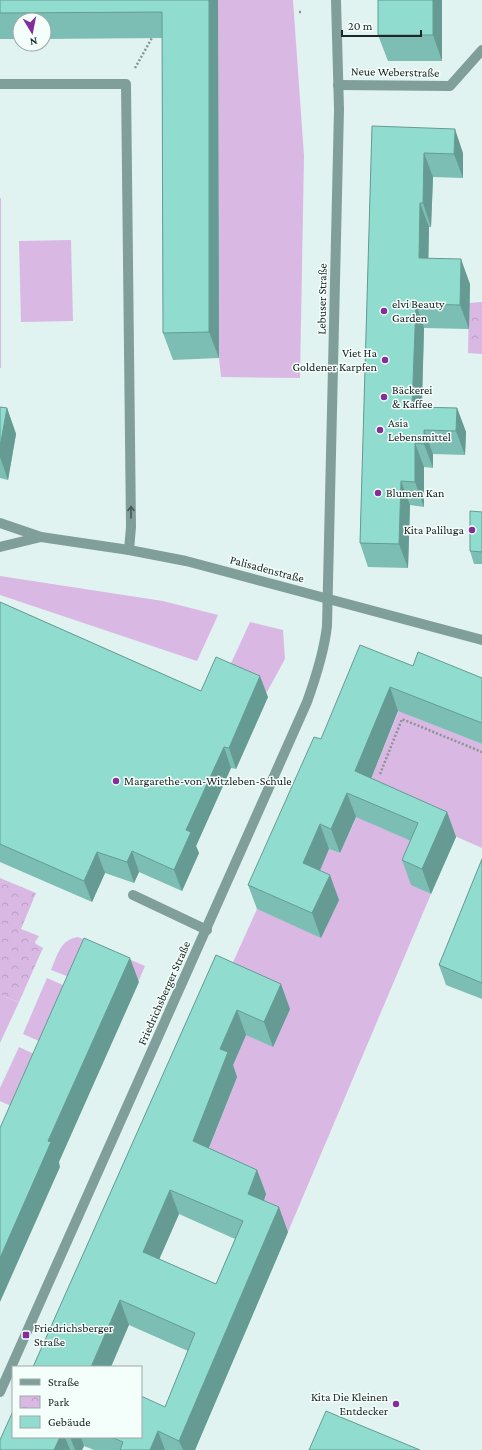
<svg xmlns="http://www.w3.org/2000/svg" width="482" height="1450" font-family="'Crimson Pro',serif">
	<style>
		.green { fill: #dab8e4 }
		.park { fill: url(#park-crowns) }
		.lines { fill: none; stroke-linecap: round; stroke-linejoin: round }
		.path { stroke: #889593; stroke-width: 2.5; stroke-dasharray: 2 2; stroke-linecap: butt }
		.minor { stroke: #819f9a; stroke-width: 10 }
		.wall { fill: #7cbeb3; fill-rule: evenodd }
		.shaded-wall { fill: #659b92 }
		.building { fill: #90ddd0; stroke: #659b92; fill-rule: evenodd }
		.oneway { stroke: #475754 }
		.poi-dot { fill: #842e9b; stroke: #f4fffc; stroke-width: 1.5 }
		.labels { text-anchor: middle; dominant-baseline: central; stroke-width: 3; stroke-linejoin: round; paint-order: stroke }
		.street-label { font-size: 12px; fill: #202726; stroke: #f4fffc }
		.poi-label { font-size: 12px; fill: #202726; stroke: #f4fffc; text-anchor: start }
	</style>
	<defs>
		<pattern id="park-crowns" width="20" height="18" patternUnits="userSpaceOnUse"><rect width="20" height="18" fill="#dab8e4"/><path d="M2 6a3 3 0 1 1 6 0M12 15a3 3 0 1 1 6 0" fill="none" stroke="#bb9ec3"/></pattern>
	</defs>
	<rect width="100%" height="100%" fill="#e1f3f0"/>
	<!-- green -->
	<g class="green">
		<path d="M 218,0 L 293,0 L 304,156 L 300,378 L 221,377 L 219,358 Z"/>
		<rect x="0" y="198" width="1" height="170"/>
		<path d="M 71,240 L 73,321 L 21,322 L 19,241 Z"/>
		<path d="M 0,576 L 163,601 L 218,615 L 197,661 L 0,595 Z"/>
		<path d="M 250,622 L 283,630 L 285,659 L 267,692 L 227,672 Z"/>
		<path d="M 399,710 L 411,716 L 482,744 L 482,848 L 364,796 Z"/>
		<path d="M 357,816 L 379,827 L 427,847 L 411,884 L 431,894 L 288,1232 L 257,1219 L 266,1194 L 199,1174 L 237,1077 L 229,1074 L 225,980 L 257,909 L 321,937 L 312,888 L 329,849 L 340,853 Z"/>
		<path d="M 78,937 L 145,966 L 139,980 L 87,958 L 77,980 L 51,970 C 58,954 60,940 78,937 Z"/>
		<path d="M 47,978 L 72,989 L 48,1045 L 23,1034 Z"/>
		<path d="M 0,995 L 19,1002 L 0,1043 Z"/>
		<path d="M 19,1047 L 43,1058 L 19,1110 L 0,1101 L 0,1088 Z"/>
	</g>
	<!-- park -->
	<g class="park">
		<path d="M 482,302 L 482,354 L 468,353 L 469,303 Z"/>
		<path d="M 0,878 L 36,893 L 21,929 L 39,936 L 35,942 L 36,944 L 43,948 L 19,1002 L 0,995 Z"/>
	</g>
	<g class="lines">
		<!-- path -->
		<g class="path">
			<path d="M 299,12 L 303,12"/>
			<path d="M 135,68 L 153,36"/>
			<path d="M 380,774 L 402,719 L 482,752"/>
		</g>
		<!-- minor -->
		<g class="minor">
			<path d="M 0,84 L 126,84 L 131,527 L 129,550"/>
			<path d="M 338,85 L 450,86 L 482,50"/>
			<path d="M 0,523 L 41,537 L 129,550 L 186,561 L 482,640"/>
			<path d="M 0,547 L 41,537"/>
			<path d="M 133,895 L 207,930"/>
			<path d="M 0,1392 L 307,702 C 316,677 324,652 327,626 L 339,109 L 336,0"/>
		</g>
	</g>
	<!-- wall -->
	<g class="wall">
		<path d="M 0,0 L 218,0 L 219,358 L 173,360 L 163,333 L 162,38 L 44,39 L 44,20 L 20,20 L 20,39 L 0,39 Z"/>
		<path d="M 442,0 L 442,61 L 388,61 L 378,35 Z"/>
		<path d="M 372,126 L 463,153 L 463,178 L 433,177 L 431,227 L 429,227 L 428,259 L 470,284 L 469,329 L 424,328 L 422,407 L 457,408 L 466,432 L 465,455 L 433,454 L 433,468 L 424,467 L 424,507 L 410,505 L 408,568 L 368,567 L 360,543 Z"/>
		<path d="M 0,407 L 7,408 L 16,434 L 8,480 L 0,478 Z"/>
		<path d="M 482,512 L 482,564 L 474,564 L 470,551 Z"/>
		<path d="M 0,602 L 201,691 L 268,697 L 236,769 L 231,768 L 196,846 L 199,853 L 182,891 L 139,872 L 134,883 L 105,873 L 92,902 L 0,862 Z"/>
		<path d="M 413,666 L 482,678 L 482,744 L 398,711 L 371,779 L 447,812 L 456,837 L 431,894 L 411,885 L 402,860 L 411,841 L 356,817 L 340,853 L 329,849 L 320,871 L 339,900 L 321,938 L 257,909 L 248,885 L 321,739 Z"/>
		<path d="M 482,859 L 482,999 L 446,985 L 439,965 Z"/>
		<path d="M 216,955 L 290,1009 L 273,1047 L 246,1035 L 233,1065 L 237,1077 L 209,1148 L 257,1170 L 266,1194 L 264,1201 L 288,1232 L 195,1450 L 94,1450 L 84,1446 L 82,1450 L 0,1450 L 13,1437 L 141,1437 L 165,1407 L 188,1351 L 129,1325 L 33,1367 ZM 179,1214 L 235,1239 L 216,1284 L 159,1259 Z"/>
	</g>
	<!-- shaded-wall -->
	<g class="shaded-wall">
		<path d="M 209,0 L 218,0 L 219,358 L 209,332 Z"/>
		<path d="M 433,0 L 442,0 L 442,61 L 433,35 Z"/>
		<path d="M 455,129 L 463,153 L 463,178 L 454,154 Z"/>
		<path d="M 424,153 L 433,177 L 431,227 L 423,203 Z"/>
		<path d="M 420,203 L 429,227 L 428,283 L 419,258 Z"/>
		<path d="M 461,259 L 470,284 L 469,329 L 460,305 Z"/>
		<path d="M 416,304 L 424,328 L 421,431 L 412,407 Z"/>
		<path d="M 7,408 L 16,434 L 8,480 L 0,457 L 0,447 Z"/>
		<path d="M 457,408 L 466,432 L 465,455 L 456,431 Z"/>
		<path d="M 424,430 L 433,454 L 433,468 L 424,444 Z"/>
		<path d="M 415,443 L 424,467 L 424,507 L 415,482 Z"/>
		<path d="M 401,481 L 410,505 L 408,568 L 399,544 Z"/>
		<path d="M 260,676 L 268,697 L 236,769 L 229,748 Z"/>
		<path d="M 390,687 L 398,711 L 364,796 L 355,771 Z"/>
		<path d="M 224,747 L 231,768 L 196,846 L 199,853 L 182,891 L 174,870 L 186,830 Z"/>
		<path d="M 347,793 L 356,817 L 340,853 L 331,829 Z"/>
		<path d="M 447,812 L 456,837 L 431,894 L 422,869 Z"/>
		<path d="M 320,824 L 329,849 L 312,888 L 303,863 Z"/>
		<path d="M 132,851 L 139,872 L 134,883 L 127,862 Z"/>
		<path d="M 97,852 L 105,873 L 92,902 L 84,881 Z"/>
		<path d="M 330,875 L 339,900 L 321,938 L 312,913 Z"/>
		<path d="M 130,958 L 139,982 L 59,1162 L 60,1167 L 0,1302 L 0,1258 L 48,1141 Z"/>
		<path d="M 281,984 L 290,1009 L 273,1047 L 264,1022 Z"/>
		<path d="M 237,1010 L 246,1035 L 233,1065 L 237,1077 L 202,1165 L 193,1141 L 220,1049 Z"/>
		<path d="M 257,1170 L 266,1194 L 257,1219 L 248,1194 Z"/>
		<path d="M 170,1190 L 179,1214 L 152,1276 L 143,1252 Z"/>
		<path d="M 279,1207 L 288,1232 L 195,1450 L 183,1450 L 179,1441 Z"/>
		<path d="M 120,1300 L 129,1325 L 111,1367 L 91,1367 Z"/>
		<path d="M 158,1431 L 165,1450 L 150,1450 Z"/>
		<path d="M 60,1437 L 65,1437 L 70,1450 L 54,1450 Z"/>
		<path d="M 70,1437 L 81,1437 L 84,1446 L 82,1450 L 75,1450 Z"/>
	</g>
	<!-- building -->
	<g class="building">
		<path d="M 0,0 L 209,0 L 209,332 L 163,333 L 162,12 L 0,13 Z"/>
		<rect x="378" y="0" width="55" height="35"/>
		<path d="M 372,126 L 455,129 L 454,154 L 424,153 L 423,203 L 420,203 L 419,258 L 461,259 L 460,305 L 416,304 L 412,407 L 457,408 L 456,431 L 424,430 L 424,444 L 415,443 L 415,482 L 401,481 L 399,544 L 360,543 Z"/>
		<path d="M 0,407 L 7,408 L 0,447 Z"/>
		<path d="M 470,511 L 482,512 L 482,552 L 470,551 Z"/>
		<path d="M 0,602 L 201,691 L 216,657 L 260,676 L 229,748 L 224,747 L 186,830 L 191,832 L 174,870 L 132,851 L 127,862 L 97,852 L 84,881 L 0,844 Z"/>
		<path d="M 360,645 L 413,666 L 418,652 L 482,678 L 482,723 L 390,687 L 355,771 L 447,812 L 422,869 L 402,860 L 418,823 L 347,793 L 331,829 L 320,824 L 303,863 L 330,875 L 312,913 L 248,885 L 314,737 L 321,739 Z"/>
		<path d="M 482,859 L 482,983 L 439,965 Z"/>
		<path d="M 84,938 L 130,958 L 48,1141 L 51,1142 L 0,1258 L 0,1128 Z"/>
		<path d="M 216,955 L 281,984 L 264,1022 L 237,1010 L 220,1049 L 228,1052 L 193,1141 L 257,1170 L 248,1194 L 279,1207 L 179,1441 L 158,1431 L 150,1450 L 120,1450 L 123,1442 L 111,1437 L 141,1437 L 141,1396 L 165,1407 L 195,1333 L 120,1300 L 91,1367 L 33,1367 ZM 170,1190 L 243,1221 L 216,1284 L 143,1252 Z"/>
		<path d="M 13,1411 L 13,1437 L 60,1437 L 54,1450 L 0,1450 L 0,1440 Z"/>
		<path d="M 326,1411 L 420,1450 L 309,1450 Z"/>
	</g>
	<!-- one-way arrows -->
	<defs><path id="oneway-shaft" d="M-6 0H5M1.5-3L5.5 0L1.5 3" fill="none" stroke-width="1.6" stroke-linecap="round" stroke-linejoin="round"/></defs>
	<use class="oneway" href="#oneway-shaft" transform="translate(131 512) rotate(-90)"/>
	<!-- markers -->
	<g class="poi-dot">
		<circle cx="384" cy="311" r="4"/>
		<circle cx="385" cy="360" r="4"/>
		<circle cx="384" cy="397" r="4"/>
		<circle cx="380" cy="430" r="4"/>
		<circle cx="378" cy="493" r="4"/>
		<circle cx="472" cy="530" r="4"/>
		<circle cx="116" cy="781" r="4"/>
		<rect x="22" y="1331" width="8" height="8" rx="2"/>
		<circle cx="396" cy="1404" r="4"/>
	</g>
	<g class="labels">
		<!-- street labels -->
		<g class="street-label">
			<text transform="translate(395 72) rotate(1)">Neue Weberstraße</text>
			<text transform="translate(322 299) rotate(-89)">Lebuser Straße</text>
			<text transform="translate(267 569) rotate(15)">Palisadenstraße</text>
			<text transform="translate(164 993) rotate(-66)">Friedrichsberger Straße</text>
		</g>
		<!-- poi labels -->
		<g class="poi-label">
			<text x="392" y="304">elvi Beauty<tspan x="392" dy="14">Garden</tspan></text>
			<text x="377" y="353" text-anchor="end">Viet Ha<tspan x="377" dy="14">Goldener Karpfen</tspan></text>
			<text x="392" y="390">Bäckerei<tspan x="392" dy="14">&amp; Kaffee</tspan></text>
			<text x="388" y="423">Asia<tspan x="388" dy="14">Lebensmittel</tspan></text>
			<text x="386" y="493">Blumen Kan</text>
			<text x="464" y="530" text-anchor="end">Kita Paliluga</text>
			<text x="124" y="781">Margarethe-von-Witzleben-Schule</text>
			<text x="34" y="1328">Friedrichsberger<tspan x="34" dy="14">Straße</tspan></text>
			<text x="388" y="1397" text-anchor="end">Kita Die Kleinen<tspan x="388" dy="14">Entdecker</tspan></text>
		</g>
	</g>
	<!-- legend -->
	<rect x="12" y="1366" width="130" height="72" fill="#f4fffc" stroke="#9fa9a6"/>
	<rect x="20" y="1379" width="20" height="6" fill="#819f9a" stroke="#9fa9a6"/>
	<text x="48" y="1386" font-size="12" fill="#202726">Straße</text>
	<rect x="20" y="1396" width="20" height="12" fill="url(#park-crowns)" stroke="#9fa9a6"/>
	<text x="48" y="1406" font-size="12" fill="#202726">Park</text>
	<rect x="20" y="1416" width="20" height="12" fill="#90ddd0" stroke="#9fa9a6"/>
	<text x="48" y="1426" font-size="12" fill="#202726">Gebäude</text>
	<!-- north arrow -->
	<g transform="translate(32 32) rotate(170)"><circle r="19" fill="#f4fffc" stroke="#9fa9a6"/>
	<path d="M0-3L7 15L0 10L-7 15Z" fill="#842e9b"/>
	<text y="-6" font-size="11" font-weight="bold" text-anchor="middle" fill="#202726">N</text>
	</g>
	<!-- scale -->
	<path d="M342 30v6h79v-6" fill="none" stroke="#202726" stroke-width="2"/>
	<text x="348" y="30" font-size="12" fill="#202726" stroke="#f4fffc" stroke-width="3" paint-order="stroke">20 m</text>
</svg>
